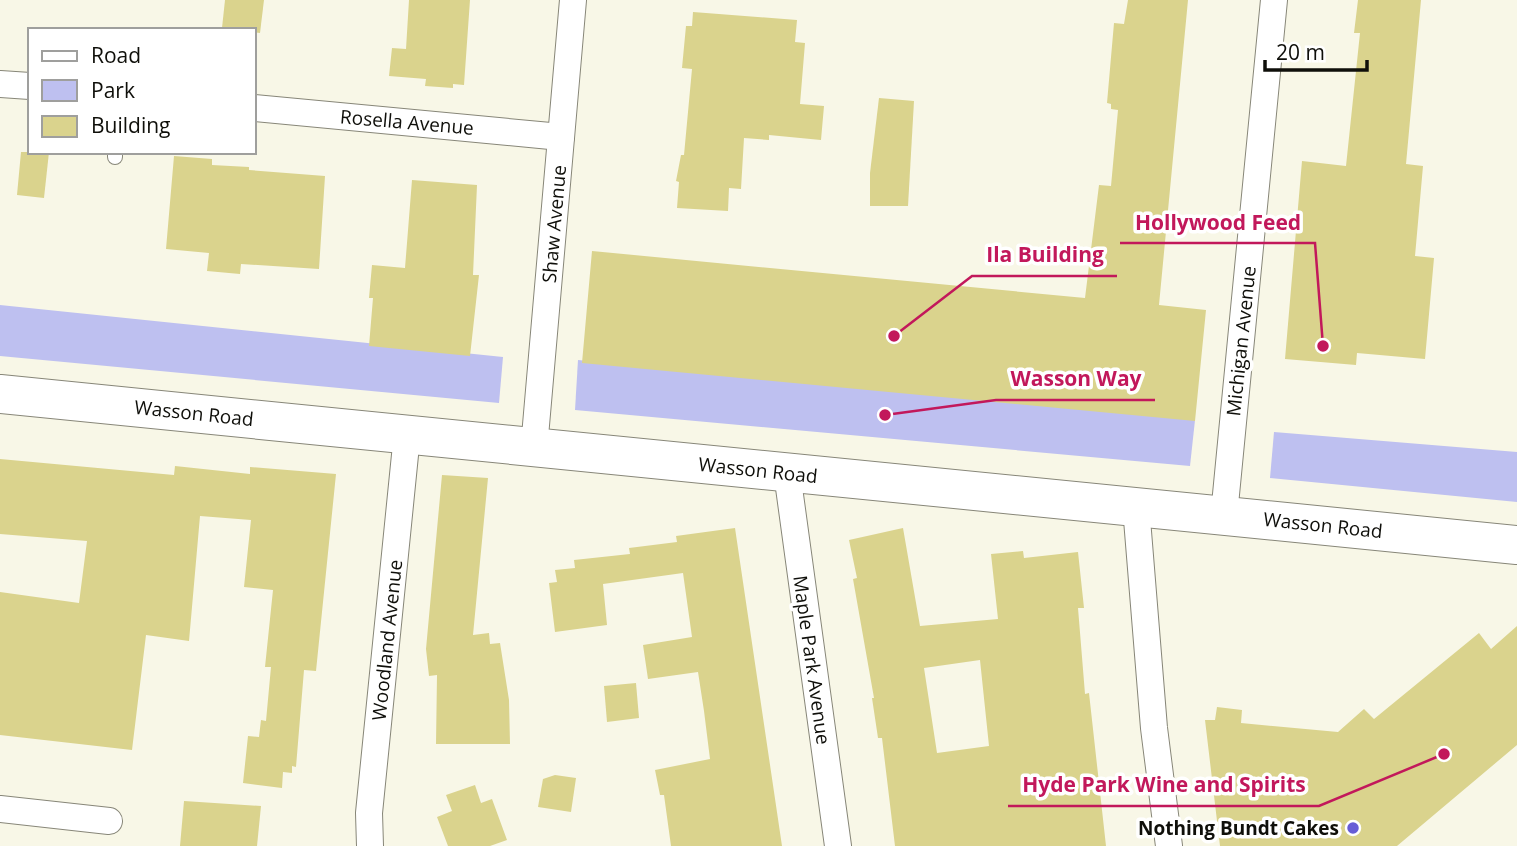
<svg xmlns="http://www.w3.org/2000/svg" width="1517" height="846" font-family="'Open Sans',sans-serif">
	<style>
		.green { fill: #bec0f0 }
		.building { fill: #dad38d; fill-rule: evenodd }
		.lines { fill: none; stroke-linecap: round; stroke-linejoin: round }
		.lane-casing { stroke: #878678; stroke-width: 16 }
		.street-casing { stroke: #878678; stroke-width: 28 }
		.secondary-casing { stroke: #878678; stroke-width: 40 }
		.lane { stroke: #fff; stroke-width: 14 }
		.street { stroke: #fff; stroke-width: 26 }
		.secondary { stroke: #fff; stroke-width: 38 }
		.poi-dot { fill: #675dd6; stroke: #fff; stroke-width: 2.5 }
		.labels { text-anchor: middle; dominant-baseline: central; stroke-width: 7; stroke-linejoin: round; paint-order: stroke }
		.street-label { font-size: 19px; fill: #0f0f0a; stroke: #fff }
		.poi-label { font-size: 19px; font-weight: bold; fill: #0f0f0a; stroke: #fff; text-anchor: end }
		.leader { fill: none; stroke: #c2185b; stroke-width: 2.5 }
		.callout-dot { fill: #c2185b; stroke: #fff; stroke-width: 2.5 }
		.callout-label { font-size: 21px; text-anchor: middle; font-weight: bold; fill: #c2185b; stroke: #fff; stroke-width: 7; stroke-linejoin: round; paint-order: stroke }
	</style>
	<rect width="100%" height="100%" fill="#f8f7e7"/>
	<!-- green -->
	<g class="green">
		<path d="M 0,305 L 503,357 L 499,403 L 0,356 Z"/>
		<path d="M 578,360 L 1195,420 L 1190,466 L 575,410 Z"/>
		<path d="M 1274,432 L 1517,452 L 1517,502 L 1270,478 Z"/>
	</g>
	<!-- building -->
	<g class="building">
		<path d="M 225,0 L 264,0 L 260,33 L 222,28 Z"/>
		<path d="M 409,0 L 470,0 L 464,85 L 453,84 L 453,88 L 425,86 L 426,79 L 389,76 L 392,48 L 406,49 Z"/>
		<path d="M 1128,0 L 1188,0 L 1159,305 L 1206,310 L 1195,421 L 582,363 L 592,251 L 1085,298 L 1099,185 L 1111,186 L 1118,110 L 1111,109 L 1111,104 L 1107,103 L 1114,23 L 1124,24 Z"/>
		<path d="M 1358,0 L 1421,0 L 1406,164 L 1423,166 L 1415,256 L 1434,258 L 1425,359 L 1357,353 L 1356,365 L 1285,359 L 1302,161 L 1346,166 L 1360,33 L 1354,33 Z"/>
		<path d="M 693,12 L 797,20 L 795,42 L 805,43 L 800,104 L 824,106 L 821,140 L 769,135 L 769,140 L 744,138 L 741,189 L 729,188 L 728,211 L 677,208 L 679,182 L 676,181 L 681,155 L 684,155 L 692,69 L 682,68 L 686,26 L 692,26 Z"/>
		<path d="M 879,98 L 914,101 L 908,206 L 870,206 L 870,173 Z"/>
		<path d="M 21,152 L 49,152 L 44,198 L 17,195 Z"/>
		<path d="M 174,156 L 212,159 L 212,165 L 249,167 L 249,170 L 325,176 L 319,269 L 241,264 L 240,274 L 207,271 L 209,253 L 166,249 Z"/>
		<path d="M 412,180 L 477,185 L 473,275 L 479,275 L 470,356 L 369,346 L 373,298 L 369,298 L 372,265 L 405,268 Z"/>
		<path d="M 0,459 L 174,475 L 175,466 L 250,474 L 250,467 L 336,474 L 316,671 L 304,670 L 296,767 L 292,766 L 292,773 L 283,772 L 282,788 L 243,783 L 248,736 L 259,737 L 261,720 L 266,721 L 271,667 L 265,667 L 273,590 L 244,587 L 251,520 L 200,516 L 189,641 L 146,635 L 132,750 L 0,735 L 0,592 L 79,603 L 87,541 L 0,534 Z"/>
		<path d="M 442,475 L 488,478 L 473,635 L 489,633 L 490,644 L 500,643 L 509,700 L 510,744 L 436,744 L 437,675 L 429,676 L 426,649 Z"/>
		<path d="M 735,528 L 782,846 L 671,846 L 664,795 L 660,795 L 655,770 L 710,759 L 704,711 L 698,672 L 648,679 L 643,645 L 692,637 L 683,573 L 603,584 L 607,625 L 555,632 L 549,583 L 557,582 L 555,570 L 575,568 L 574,560 L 630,554 L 629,548 L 677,542 L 676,536 Z"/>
		<path d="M 903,528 L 920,626 L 998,619 L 991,554 L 1023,551 L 1024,558 L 1078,552 L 1084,608 L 1078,608 L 1085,694 L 1089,693 L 1106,846 L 895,846 L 882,738 L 878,738 L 872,698 L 874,698 L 853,579 L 857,578 L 849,540 ZM 980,660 L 989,746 L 937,753 L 924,668 Z"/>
		<path d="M 1517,626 L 1517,745 L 1397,846 L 1220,846 L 1205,720 L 1215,720 L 1217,707 L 1242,710 L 1241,723 L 1338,732 L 1364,709 L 1374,719 L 1479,633 L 1491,649 Z"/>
		<path d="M 636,683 L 639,718 L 607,722 L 604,686 Z"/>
		<path d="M 555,775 L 576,778 L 571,812 L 538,807 L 543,779 Z"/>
		<path d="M 475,785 L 481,803 L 492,799 L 507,840 L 490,846 L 448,846 L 437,817 L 452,811 L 446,795 Z"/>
		<path d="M 184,801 L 261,806 L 257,846 L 180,846 Z"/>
	</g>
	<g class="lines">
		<defs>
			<path id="lane" d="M 115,157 L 115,152"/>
			<g id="street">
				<path d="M 0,84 L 30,86"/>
				<path d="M 254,108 L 561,137"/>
				<path d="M 534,448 L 573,0"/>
				<path d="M 787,473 L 838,846"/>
				<path d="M 1136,507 L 1154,728 L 1169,846"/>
				<path d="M 1224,515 L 1274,0"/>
				<path d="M 0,809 L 109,821"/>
				<path d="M 370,846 L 369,813 L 407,435"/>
			</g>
			<path id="secondary" d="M 0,394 L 1517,545"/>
		</defs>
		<!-- lane casing -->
		<use href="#lane" class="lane-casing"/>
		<!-- street casing -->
		<use href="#street" class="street-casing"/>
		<!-- secondary casing -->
		<use href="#secondary" class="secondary-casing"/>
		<!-- lane -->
		<use href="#lane" class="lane"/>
		<!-- street -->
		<use href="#street" class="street"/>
		<!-- secondary -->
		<use href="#secondary" class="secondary"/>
	</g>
	<!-- markers -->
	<circle class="poi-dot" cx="1353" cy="828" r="7"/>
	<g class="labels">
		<!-- street labels -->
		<g class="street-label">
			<text transform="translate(407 122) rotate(5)">Rosella Avenue</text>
			<text transform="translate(554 224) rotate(-85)">Shaw Avenue</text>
			<text transform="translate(1241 341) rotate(-84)">Michigan Avenue</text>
			<text transform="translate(194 413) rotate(6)">Wasson Road</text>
			<text transform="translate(758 470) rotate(6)">Wasson Road</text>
			<text transform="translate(1323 525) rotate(6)">Wasson Road</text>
			<text transform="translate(387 640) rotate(-84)">Woodland Avenue</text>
			<text transform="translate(812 660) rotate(82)">Maple Park Avenue</text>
		</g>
		<!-- poi labels -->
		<g class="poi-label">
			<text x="1339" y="828">Nothing Bundt Cakes</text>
		</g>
	</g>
	<!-- callouts -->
	<path class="leader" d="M1323 346L1315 243H1120M894 336L972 276H1117M885 415L996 400H1155M1444 754L1319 806H1008"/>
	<g class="callout-dot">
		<circle cx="1323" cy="346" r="7"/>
		<circle cx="894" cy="336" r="7"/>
		<circle cx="885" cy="415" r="7"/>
		<circle cx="1444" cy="754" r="7"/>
	</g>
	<g class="callout-label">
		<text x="1218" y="230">Hollywood Feed</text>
		<text x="1045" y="262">Ila Building</text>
		<text x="1076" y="386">Wasson Way</text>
		<text x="1164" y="792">Hyde Park Wine and Spirits</text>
	</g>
	<!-- legend -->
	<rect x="28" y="28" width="228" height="126" fill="#ffffff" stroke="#9f9f9d" stroke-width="2"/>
	<rect x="42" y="51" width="35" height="10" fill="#ffffff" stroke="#9f9f9d" stroke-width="2"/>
	<text x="91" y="63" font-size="21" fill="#0f0f0a">Road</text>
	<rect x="42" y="80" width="35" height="21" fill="#bec0f0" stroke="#9f9f9d" stroke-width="2"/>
	<text x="91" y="98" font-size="21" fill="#0f0f0a">Park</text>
	<rect x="42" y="116" width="35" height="21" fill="#dad38d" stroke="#9f9f9d" stroke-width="2"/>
	<text x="91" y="133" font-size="21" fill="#0f0f0a">Building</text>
	<!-- scale -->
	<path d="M1265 60v10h102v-10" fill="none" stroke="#0f0f0a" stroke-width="3.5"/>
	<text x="1276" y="60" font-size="21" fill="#0f0f0a" stroke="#ffffff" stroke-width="5" paint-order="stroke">20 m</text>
</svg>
